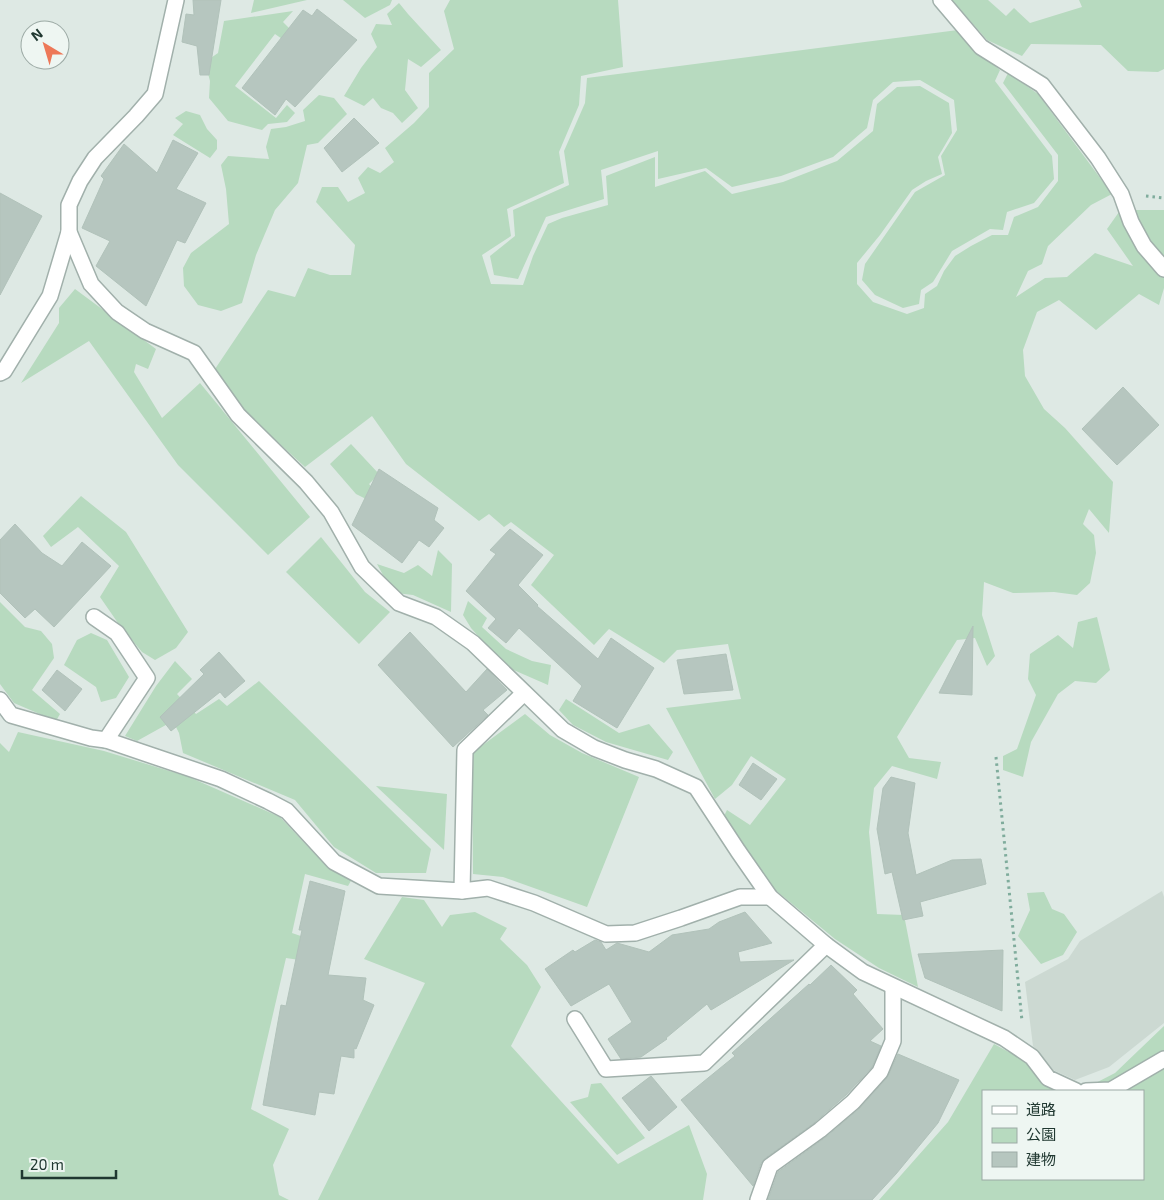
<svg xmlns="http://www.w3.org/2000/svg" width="1164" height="1200" font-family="'Exo 2','Noto Sans JP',sans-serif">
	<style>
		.built { fill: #ccd9d2 }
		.green { fill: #b7dabf }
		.building { fill: #b6c6bf; stroke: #b1c2ba }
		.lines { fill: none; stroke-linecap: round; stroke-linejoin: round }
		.minor-casing { stroke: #a1b0ab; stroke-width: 18 }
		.path { stroke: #7fac9c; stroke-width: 3; stroke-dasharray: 2.5 4; stroke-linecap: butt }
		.minor { stroke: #fff; stroke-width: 15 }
	</style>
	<rect width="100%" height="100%" fill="#dee9e4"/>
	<!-- built -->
	<path class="built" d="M 1162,891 L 1164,897 L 1164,1023 L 1109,1067 L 1075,1080 L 1053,1070 L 1033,1046 L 1025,982 L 1068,959 L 1080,941 Z"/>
	<!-- green -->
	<g class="green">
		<path d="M 254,0 L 307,0 L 251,13 Z"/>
		<path d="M 343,0 L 392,0 L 390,5 L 365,18 Z"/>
		<path d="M 450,0 L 618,0 L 623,67 L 581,76 L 579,105 L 559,152 L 564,183 L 507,209 L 511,236 L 482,255 L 491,284 L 523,285 L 533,256 L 548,224 L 562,218 L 608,205 L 606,176 L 655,157 L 655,187 L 705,171 L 732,194 L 783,182 L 837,161 L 873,131 L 877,104 L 897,87 L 920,86 L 949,103 L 952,133 L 938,157 L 942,174 L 926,181 L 912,190 L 880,235 L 857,263 L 857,284 L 873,302 L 907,314 L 924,308 L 925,294 L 937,286 L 944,271 L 955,256 L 971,246 L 992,235 L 1008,235 L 1014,217 L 1038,207 L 1058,181 L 1058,155 L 1003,83 L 1008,73 L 1038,94 L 1112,194 L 1091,205 L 1048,246 L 1042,264 L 1028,271 L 1016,297 L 1045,278 L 1067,277 L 1095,253 L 1133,266 L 1107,229 L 1119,212 L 1142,255 L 1164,278 L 1164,288 L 1159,305 L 1139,294 L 1096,330 L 1059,300 L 1037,312 L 1023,350 L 1025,376 L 1044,409 L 1065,428 L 1113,482 L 1109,533 L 1089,509 L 1083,524 L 1094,535 L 1096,553 L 1090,583 L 1077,595 L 1054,592 L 1013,593 L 984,582 L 982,615 L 995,656 L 987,666 L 975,638 L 957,640 L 897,737 L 909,758 L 941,762 L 937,779 L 892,766 L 874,788 L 869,832 L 877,914 L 904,915 L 918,987 L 879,968 L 835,939 L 774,889 L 724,816 L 727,810 L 750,825 L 786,779 L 751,756 L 732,785 L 715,799 L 666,708 L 741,699 L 728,644 L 677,650 L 664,663 L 609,629 L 594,645 L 531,585 L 554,555 L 511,522 L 504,527 L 489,514 L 479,521 L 406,464 L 372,416 L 305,467 L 245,412 L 215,369 L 268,290 L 295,297 L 308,268 L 330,275 L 351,275 L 355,245 L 316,202 L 322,187 L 338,187 L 348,202 L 365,193 L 358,178 L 368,167 L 380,173 L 394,162 L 385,148 L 414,123 L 429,107 L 429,73 L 454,49 L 444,11 Z"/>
		<path d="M 952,0 L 988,0 L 1006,16 L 1014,8 L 1030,23 L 1082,7 L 1079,0 L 1164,0 L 1164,69 L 1158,72 L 1128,71 L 1101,45 L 1031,44 L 1022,56 L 987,40 Z"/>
		<path d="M 399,3 L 408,14 L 441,50 L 421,67 L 408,59 L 405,90 L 418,108 L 402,123 L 393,113 L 381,108 L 373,98 L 364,106 L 344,96 L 361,68 L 377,47 L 371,34 L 376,24 L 392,25 L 387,14 Z"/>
		<path d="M 293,11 L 283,22 L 293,32 L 285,41 L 275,34 L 235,86 L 276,118 L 287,105 L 295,113 L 287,122 L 268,124 L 262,130 L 228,121 L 209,98 L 210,81 L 205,62 L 218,53 L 224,21 Z"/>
		<path d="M 958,30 L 979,53 L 1000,70 L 995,81 L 1052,156 L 1054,179 L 1034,203 L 1007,212 L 1003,230 L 990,229 L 952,251 L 933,282 L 921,290 L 919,304 L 903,308 L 875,295 L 862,280 L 865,264 L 915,192 L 945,175 L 941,156 L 957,130 L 954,100 L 920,80 L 893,82 L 873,100 L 867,128 L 833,157 L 781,176 L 732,187 L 706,168 L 658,179 L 658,151 L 601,170 L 604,199 L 546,217 L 518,279 L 494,275 L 490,256 L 515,236 L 513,210 L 569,185 L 564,151 L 585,103 L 587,78 Z"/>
		<path d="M 319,95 L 334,98 L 347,114 L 318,143 L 307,145 L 298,183 L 275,210 L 256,255 L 242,303 L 221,311 L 198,305 L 184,286 L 183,268 L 191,253 L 229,224 L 226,189 L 221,165 L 228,156 L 269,159 L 266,147 L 271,129 L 286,127 L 305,121 L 303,110 Z"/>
		<path d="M 186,111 L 200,115 L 207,129 L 217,140 L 217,149 L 210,158 L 173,135 L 183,124 L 175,118 Z"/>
		<path d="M 1135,210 L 1164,210 L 1164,260 L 1143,232 Z"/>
		<path d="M 75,289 L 156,349 L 148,369 L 136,364 L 134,372 L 162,418 L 200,383 L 310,517 L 268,555 L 178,465 L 89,341 L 21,383 L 59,323 L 59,308 Z"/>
		<path d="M 351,444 L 379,474 L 369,484 L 380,496 L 374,503 L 356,494 L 330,464 Z"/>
		<path d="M 81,496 L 126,532 L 188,632 L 176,648 L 155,660 L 142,652 L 118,623 L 100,597 L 119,566 L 78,527 L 51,547 L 43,536 Z"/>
		<path d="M 321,537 L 365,592 L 390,612 L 359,644 L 286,572 Z"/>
		<path d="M 438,550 L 452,564 L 451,612 L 413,595 L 396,593 L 383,575 L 377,564 L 404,573 L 418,565 L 432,576 Z"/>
		<path d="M 468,601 L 487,618 L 482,627 L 506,649 L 532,661 L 551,665 L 548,685 L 509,668 L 487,646 L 471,628 L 463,615 Z"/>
		<path d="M 0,602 L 25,627 L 41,631 L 52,644 L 54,658 L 32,690 L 60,714 L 56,721 L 14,703 L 0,684 Z"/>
		<path d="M 1097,617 L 1110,670 L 1096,683 L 1075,681 L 1058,694 L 1031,742 L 1023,777 L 1003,770 L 1003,756 L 1017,749 L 1036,695 L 1028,679 L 1030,654 L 1058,635 L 1073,648 L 1078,622 Z"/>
		<path d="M 91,633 L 107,640 L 129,677 L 116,698 L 101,702 L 96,687 L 64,665 L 77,640 Z"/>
		<path d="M 175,661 L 192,679 L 177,694 L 196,714 L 219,699 L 227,706 L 259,681 L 431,849 L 426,873 L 376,873 L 334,847 L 295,800 L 183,753 L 179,733 L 173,721 L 137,741 L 125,736 L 156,686 Z"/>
		<path d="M 566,699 L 619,733 L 649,724 L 673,752 L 668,760 L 606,742 L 573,725 L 559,710 Z"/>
		<path d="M 525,714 L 550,735 L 582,753 L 639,777 L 587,907 L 503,877 L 473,874 L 472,753 Z"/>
		<path d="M 18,732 L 104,751 L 189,777 L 280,817 L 329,869 L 352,879 L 348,886 L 305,874 L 292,933 L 327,945 L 320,963 L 286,958 L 251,1109 L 289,1129 L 273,1165 L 279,1195 L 289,1200 L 0,1200 L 0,743 L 9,752 Z"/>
		<path d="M 376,786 L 447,794 L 444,850 Z"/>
		<path d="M 1044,892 L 1052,909 L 1064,914 L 1077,932 L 1063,955 L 1041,964 L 1018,936 L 1030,910 L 1027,893 Z"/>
		<path d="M 402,897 L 424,900 L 442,927 L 450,915 L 475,912 L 507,928 L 500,939 L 527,965 L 541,987 L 511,1046 L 618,1164 L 689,1125 L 707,1174 L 703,1200 L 318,1200 L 425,983 L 364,959 Z"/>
		<path d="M 1164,1026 L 1164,1200 L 879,1200 L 948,1122 L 994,1044 L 1027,1062 L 1060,1091 L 983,1091 L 983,1179 L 1143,1179 L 1143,1091 L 1080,1091 L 1115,1073 Z"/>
		<path d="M 601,1083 L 645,1138 L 617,1155 L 570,1102 L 588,1097 L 591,1084 Z"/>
	</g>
	<!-- building -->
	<g class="building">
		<path d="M 193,0 L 221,0 L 209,75 L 200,75 L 197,46 L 182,42 L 186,14 L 194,15 Z"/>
		<path d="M 317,9 L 357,40 L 295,107 L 286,99 L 275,115 L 242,88 L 303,10 L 312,16 Z"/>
		<path d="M 354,118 L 379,143 L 342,172 L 324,148 Z"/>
		<path d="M 173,140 L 198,153 L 176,189 L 206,203 L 185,243 L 177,240 L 146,306 L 96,266 L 110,241 L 82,228 L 104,179 L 101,176 L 124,144 L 157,173 Z"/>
		<path d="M 0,193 L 42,216 L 0,295 Z"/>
		<path d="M 1123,387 L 1159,425 L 1117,465 L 1082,429 Z"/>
		<path d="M 379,469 L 438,508 L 434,520 L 444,528 L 429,547 L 419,540 L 402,563 L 352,525 Z"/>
		<path d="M 15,524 L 42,553 L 62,566 L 82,542 L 111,566 L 54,627 L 35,609 L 25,618 L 0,593 L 0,540 Z"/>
		<path d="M 510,529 L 543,555 L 518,585 L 538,605 L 537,606 L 598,659 L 611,638 L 654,668 L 617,728 L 573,701 L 582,686 L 519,628 L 506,643 L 488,628 L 496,619 L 466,591 L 496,554 L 490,550 Z"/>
		<path d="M 973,626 L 972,695 L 939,693 Z"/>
		<path d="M 410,632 L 466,692 L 487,669 L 507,690 L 483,710 L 488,715 L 453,747 L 378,665 Z"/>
		<path d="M 219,652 L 245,681 L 225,698 L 220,692 L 171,731 L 160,717 L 204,674 L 200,670 Z"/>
		<path d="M 726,654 L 733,690 L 684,694 L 677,660 Z"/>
		<path d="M 57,670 L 82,689 L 65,711 L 42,690 Z"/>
		<path d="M 753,763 L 777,779 L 761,800 L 739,785 Z"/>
		<path d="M 891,777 L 915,783 L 908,833 L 916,875 L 952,860 L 981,859 L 986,884 L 920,902 L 923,916 L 903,920 L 892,872 L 885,874 L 877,829 L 883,788 Z"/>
		<path d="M 310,881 L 345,891 L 328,975 L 366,978 L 363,1000 L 374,1005 L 356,1049 L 354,1048 L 354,1058 L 341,1056 L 334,1094 L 319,1092 L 315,1115 L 263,1105 L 281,1005 L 286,1006 L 302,930 L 299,930 Z"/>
		<path d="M 745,912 L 772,943 L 738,952 L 740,962 L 794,960 L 711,1010 L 707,1004 L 666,1038 L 667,1039 L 641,1057 L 621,1059 L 608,1039 L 632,1022 L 609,984 L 571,1006 L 545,969 L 573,950 L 575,952 L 595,940 L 601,942 L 606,950 L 617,943 L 649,952 L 672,935 L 709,929 L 719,922 Z"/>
		<path d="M 1003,950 L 1002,1011 L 925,978 L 918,954 Z"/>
		<path d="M 831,965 L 857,990 L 853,994 L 883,1029 L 870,1041 L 881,1046 L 872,1067 L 846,1095 L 814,1123 L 764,1159 L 761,1163 L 753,1186 L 681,1100 L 735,1056 L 732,1053 L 809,984 L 810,985 Z"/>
		<path d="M 898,1054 L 959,1080 L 938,1123 L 896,1174 L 872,1200 L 768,1200 L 778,1172 L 826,1137 L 860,1108 L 887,1078 Z"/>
		<path d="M 651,1076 L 677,1107 L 649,1131 L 622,1098 Z"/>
	</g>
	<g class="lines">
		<defs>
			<g id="minor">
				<path d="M 176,0 L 155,94 L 136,116 L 95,158 L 80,181 L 69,205 L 69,232 L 91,284 L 117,312 L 145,331 L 194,353 L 238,415 L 306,482 L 331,512 L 362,567 L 399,603 L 436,617 L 473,643 L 563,730 L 594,748 L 625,760 L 656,769 L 696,787 L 738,851 L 770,897 L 826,945 L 863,972 L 1004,1038 L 1032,1057 L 1048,1078 L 1076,1091"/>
				<path d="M 941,0 L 981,47 L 1042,85 L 1098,158 L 1121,194 L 1131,222 L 1144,246 L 1164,269"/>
				<path d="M 0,373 L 4,371 L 50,296 L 69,232"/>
				<path d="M 94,617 L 117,633 L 147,678 L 106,740"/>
				<path d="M 0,700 L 11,715 L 91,738 L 106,740 L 221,779 L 268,801 L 287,811 L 334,862 L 379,886 L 462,891 L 488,888 L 534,903 L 606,934 L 635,933 L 681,918 L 740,897 L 770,897"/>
				<path d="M 462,891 L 465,750 L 524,693"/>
				<path d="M 575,1019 L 606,1069 L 704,1063 L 826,945"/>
				<path d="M 1086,1091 L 1111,1090 L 1164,1059"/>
				<path d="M 758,1200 L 770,1166 L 820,1130 L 853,1102 L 880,1072 L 893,1041 L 893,987"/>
			</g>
		</defs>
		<!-- minor casing -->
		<use href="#minor" class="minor-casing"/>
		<!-- path -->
		<g class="path">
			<path d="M 1146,196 L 1164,198"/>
			<path d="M 996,757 L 1022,1021"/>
		</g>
		<!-- minor -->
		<use href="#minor" class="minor"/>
	</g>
	<!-- legend -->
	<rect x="982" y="1090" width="162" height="90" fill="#eef6f2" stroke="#9caaa5"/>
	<rect x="992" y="1106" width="25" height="8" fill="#ffffff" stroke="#9caaa5"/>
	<text x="1026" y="1115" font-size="15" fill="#203831">道路</text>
	<rect x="992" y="1128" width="25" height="15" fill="#b7dabf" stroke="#9caaa5"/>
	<text x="1026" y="1140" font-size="15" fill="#203831">公園</text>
	<rect x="992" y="1152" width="25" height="15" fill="#b6c6bf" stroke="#9caaa5"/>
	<text x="1026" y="1165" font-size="15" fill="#203831">建物</text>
	<!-- north arrow -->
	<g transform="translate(45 45) rotate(322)"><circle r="24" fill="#eef6f2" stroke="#9caaa5"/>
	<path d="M0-4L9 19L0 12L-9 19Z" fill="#ed7858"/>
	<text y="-8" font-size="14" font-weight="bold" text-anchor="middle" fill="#203831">N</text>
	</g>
	<!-- scale -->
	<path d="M22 1170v8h94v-8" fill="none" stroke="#203831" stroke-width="2.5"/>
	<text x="30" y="1170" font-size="15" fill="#203831" stroke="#eef6f2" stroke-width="4" paint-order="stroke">20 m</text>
</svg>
